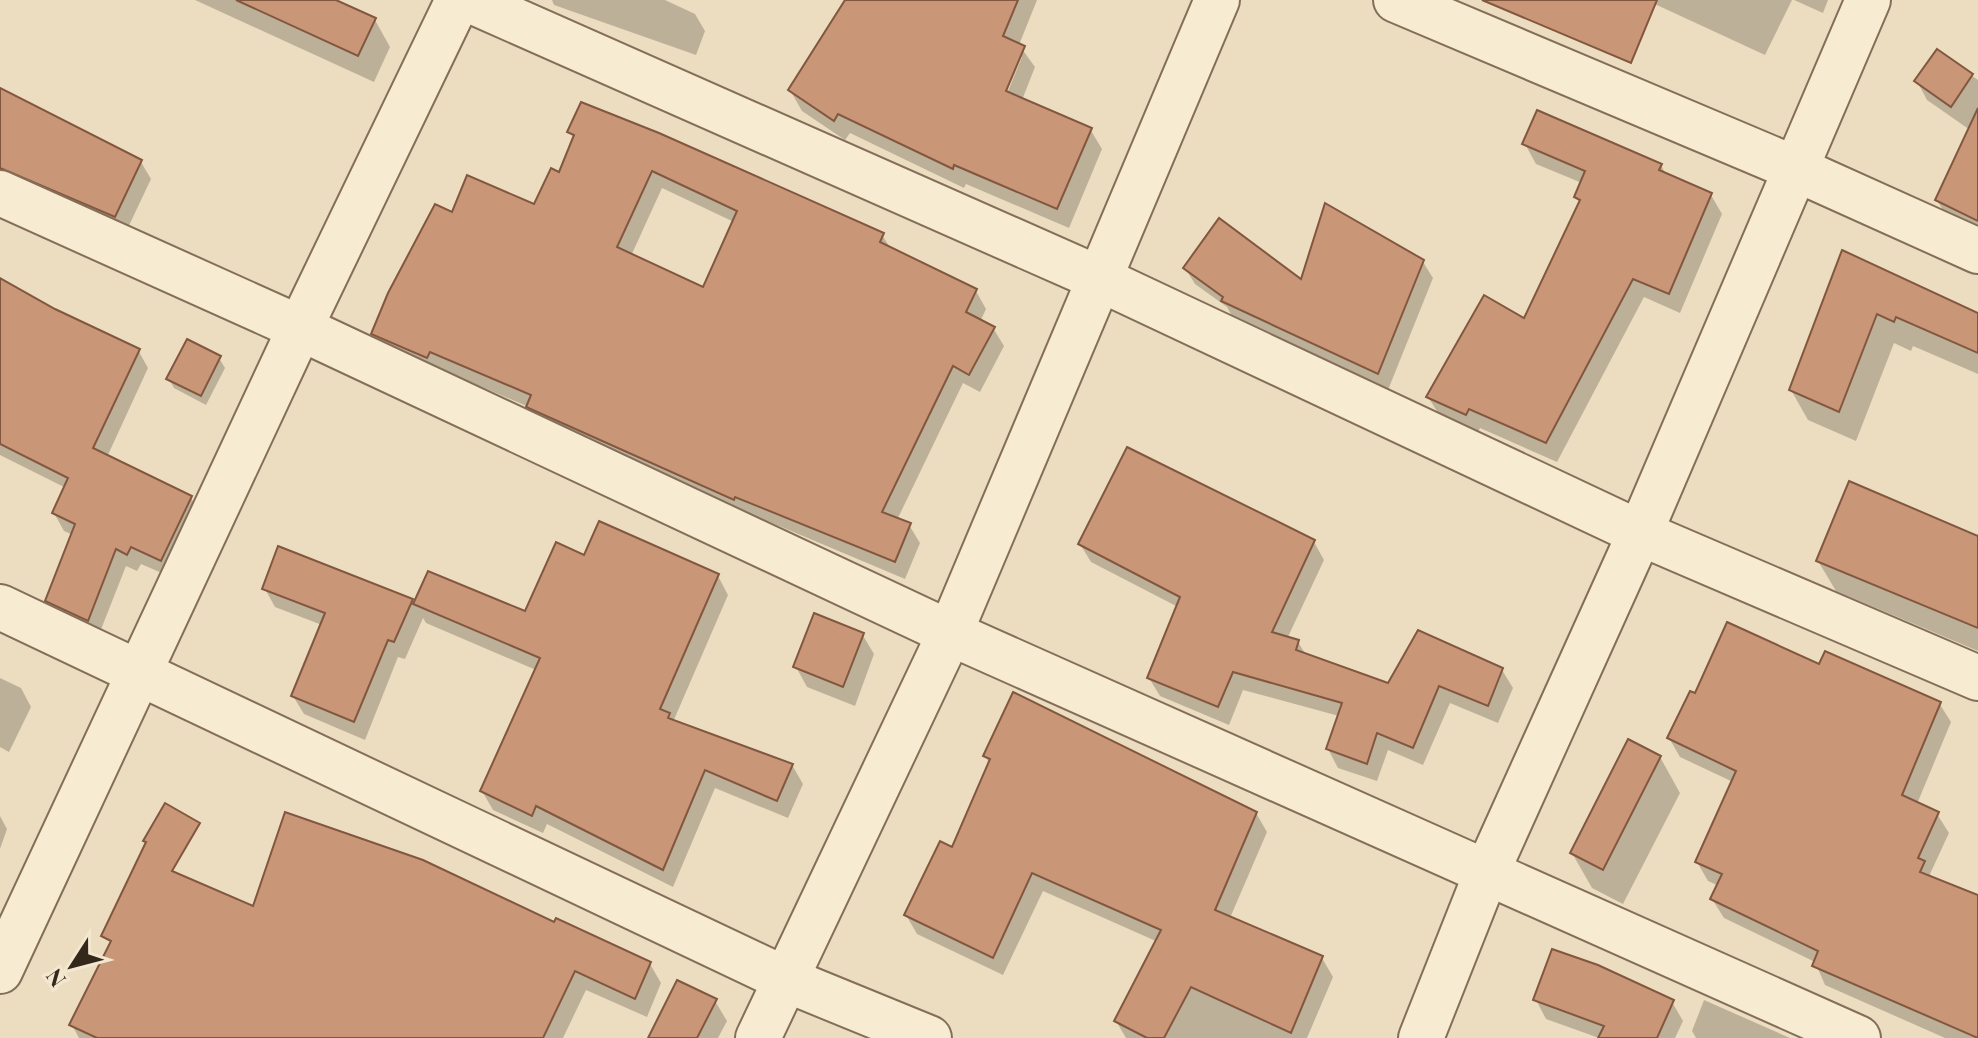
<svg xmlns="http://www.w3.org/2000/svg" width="1978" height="1038" font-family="'Playfair Display',serif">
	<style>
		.shadow { fill: #0003; fill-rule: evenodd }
		.building { fill: #c99677; stroke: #82573f; stroke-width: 2; fill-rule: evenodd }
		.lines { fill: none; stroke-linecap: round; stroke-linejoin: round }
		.minor-casing { stroke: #846e59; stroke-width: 48 }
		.minor { stroke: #f7ebd2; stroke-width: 44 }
	</style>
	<rect width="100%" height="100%" fill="#ecddc0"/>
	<!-- shadow -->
	<g class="shadow">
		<path d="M 195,0 L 330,0 L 375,20 L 390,47 L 374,82 Z"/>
		<path d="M 552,0 L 665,0 L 695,14 L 705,31 L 696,55 L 554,5 Z"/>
		<path d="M 846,0 L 1037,0 L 1019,45 L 1035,67 L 1022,100 L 1090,129 L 1102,149 L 1069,228 L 966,184 L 964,188 L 850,133 L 845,140 L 802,111 L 790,90 ZM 1018,57 L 1022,57 L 1004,101 L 1000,100 Z"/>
		<path d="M 1646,0 L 1792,0 L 1765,55 Z"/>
		<path d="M 1794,0 L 1828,0 L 1823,13 Z"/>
		<path d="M 1938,52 L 1978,80 L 1978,233 L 1948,219 L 1937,200 L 1970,130 L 1927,100 L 1917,81 Z"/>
		<path d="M 0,89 L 141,162 L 151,179 L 125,234 L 0,179 Z"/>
		<path d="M 570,132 L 882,235 L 891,249 L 976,291 L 986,309 L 980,322 L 993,328 L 1004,346 L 980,392 L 963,383 L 897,520 L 909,525 L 920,543 L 905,579 L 539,425 L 529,407 L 440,369 L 438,375 L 384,352 L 373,334 L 453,215 L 535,207 L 560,175 L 574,139 ZM 662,188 L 734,222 L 704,289 L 631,256 Z"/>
		<path d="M 1525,144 L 1661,165 L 1666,175 L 1711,195 L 1722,214 L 1680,313 L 1644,297 L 1557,462 L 1480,428 L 1477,434 L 1440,416 L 1428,397 L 1525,321 L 1581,204 L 1576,197 L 1582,183 L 1536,164 Z"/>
		<path d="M 1843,253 L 1978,313 L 1978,374 L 1913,346 L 1911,351 L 1894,343 L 1856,441 L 1808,420 L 1791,390 Z"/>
		<path d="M 1423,262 L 1433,278 L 1388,390 L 1233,318 L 1227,307 L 1195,284 L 1185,268 L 1302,283 Z"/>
		<path d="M 0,280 L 54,311 L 138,350 L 148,368 L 107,457 L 191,498 L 201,515 L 171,577 L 141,564 L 137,571 L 126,566 L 98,637 L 58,618 L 48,601 L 73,535 L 64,531 L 54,513 L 66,488 L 0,455 Z"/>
		<path d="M 219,358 L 225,368 L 206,405 L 174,388 L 169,379 Z"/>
		<path d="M 1978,533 L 1978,651 L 1836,591 L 1818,561 L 1976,538 Z"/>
		<path d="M 1314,542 L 1324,560 L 1287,639 L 1298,642 L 1306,655 L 1389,685 L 1502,670 L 1513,688 L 1498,723 L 1450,703 L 1423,765 L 1388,750 L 1377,781 L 1338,768 L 1328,749 L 1339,716 L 1243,690 L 1229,725 L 1160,696 L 1149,678 L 1178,607 L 1091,562 L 1080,544 Z"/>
		<path d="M 585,558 L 718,576 L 728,595 L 673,722 L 792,765 L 803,784 L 788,818 L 715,788 L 673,887 L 547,824 L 543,833 L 493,810 L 482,791 L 536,670 L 426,623 L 423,618 L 405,659 L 398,657 L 365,740 L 304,714 L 293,696 L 322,625 L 275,607 L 265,589 L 412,601 L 415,606 L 429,573 L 526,614 Z"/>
		<path d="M 862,634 L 874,654 L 855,706 L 807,687 L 796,667 Z"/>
		<path d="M 1820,667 L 1939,703 L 1951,722 L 1917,804 L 1937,814 L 1949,833 L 1930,874 L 1933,879 L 1978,898 L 1978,1038 L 1945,1038 L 1825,985 L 1815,962 L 1724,918 L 1712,899 L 1719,886 L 1708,881 L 1697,862 L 1733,782 L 1680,757 L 1669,738 L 1696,696 Z"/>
		<path d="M 0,678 L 21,688 L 31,707 L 9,752 L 0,747 Z"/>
		<path d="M 985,756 L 1256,813 L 1267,832 L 1230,918 L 1322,958 L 1333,977 L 1307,1038 L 1126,1038 L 1116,1021 L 1158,942 L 1043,891 L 1003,975 L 917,934 L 906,915 L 953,850 L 990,764 Z"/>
		<path d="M 1660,757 L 1680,793 L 1623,904 L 1592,888 L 1572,853 Z"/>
		<path d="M 0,816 L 7,829 L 0,849 Z"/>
		<path d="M 254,909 L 555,925 L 650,964 L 661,983 L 647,1017 L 586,990 L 563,1038 L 79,1038 L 72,1025 Z"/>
		<path d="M 1536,1000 L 1672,1002 L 1683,1021 L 1675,1038 L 1599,1038 L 1546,1019 Z"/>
		<path d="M 1704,1000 L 1790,1038 L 1696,1038 L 1692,1031 Z"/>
		<path d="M 715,1001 L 727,1021 L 718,1038 L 651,1038 Z"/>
	</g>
	<!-- building -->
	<g class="building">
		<path d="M 236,0 L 336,0 L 376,18 L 358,56 Z"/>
		<path d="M 845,0 L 1018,0 L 1003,36 L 1025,46 L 1006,91 L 1092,128 L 1057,209 L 954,165 L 953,169 L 838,114 L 834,121 L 788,90 Z"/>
		<path d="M 1482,0 L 1657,0 L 1631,63 Z"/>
		<path d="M 1937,49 L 1973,74 L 1951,107 L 1914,81 Z"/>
		<path d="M 0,88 L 142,160 L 115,217 L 0,168 Z"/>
		<path d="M 581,102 L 659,133 L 884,233 L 880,242 L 977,289 L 966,312 L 995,327 L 969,375 L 953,366 L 882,512 L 911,523 L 895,562 L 735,497 L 734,500 L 562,423 L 526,407 L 531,395 L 430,352 L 427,358 L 371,334 L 388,293 L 435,204 L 452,212 L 467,175 L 534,204 L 551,168 L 559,172 L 574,135 L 567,132 ZM 652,171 L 737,211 L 703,287 L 617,247 Z"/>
		<path d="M 1978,108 L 1978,221 L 1935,200 Z"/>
		<path d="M 1537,110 L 1662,164 L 1659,170 L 1712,193 L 1669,294 L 1633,279 L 1546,443 L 1469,409 L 1466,415 L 1426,397 L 1484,295 L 1524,318 L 1580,200 L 1574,197 L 1585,171 L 1522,144 Z"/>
		<path d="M 1325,203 L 1424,260 L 1378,374 L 1221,301 L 1223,297 L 1183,268 L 1219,218 L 1301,279 Z"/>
		<path d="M 1842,250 L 1978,313 L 1978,353 L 1896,317 L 1894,322 L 1877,314 L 1839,412 L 1789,390 Z"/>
		<path d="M 0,278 L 55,309 L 140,349 L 93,448 L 192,496 L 161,561 L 131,547 L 127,555 L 116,549 L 88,621 L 45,601 L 75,524 L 52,513 L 68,478 L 0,444 Z"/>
		<path d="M 187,339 L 221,356 L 201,396 L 166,379 Z"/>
		<path d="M 1127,447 L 1315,540 L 1272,632 L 1299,640 L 1296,650 L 1388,683 L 1418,630 L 1503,668 L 1488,706 L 1439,686 L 1413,748 L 1377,733 L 1367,764 L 1326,749 L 1342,703 L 1233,672 L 1218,707 L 1147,678 L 1180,597 L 1078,544 Z"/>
		<path d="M 1849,481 L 1978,536 L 1978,628 L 1816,561 Z"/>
		<path d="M 599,521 L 719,574 L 660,709 L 670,713 L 668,718 L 793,764 L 777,801 L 705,770 L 663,870 L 536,806 L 532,816 L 480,791 L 540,658 L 413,604 L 428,571 L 525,611 L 556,542 L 584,555 Z"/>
		<path d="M 278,546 L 413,599 L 394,642 L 388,640 L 354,722 L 291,696 L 325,613 L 262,589 Z"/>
		<path d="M 814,613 L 864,633 L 843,687 L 793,667 Z"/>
		<path d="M 1727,622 L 1819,664 L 1825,651 L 1941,702 L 1902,795 L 1939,812 L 1918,858 L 1925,861 L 1920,872 L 1978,895 L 1978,1038 L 1812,966 L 1818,951 L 1710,899 L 1722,874 L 1695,862 L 1736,771 L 1667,738 L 1690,691 L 1695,693 Z"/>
		<path d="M 1013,692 L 1257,812 L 1215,910 L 1323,956 L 1291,1033 L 1191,987 L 1164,1038 L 1147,1038 L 1114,1021 L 1161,930 L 1032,873 L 993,958 L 904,915 L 940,841 L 952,847 L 990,759 L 983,756 Z"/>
		<path d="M 1628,739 L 1661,756 L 1603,870 L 1570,853 Z"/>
		<path d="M 165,803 L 200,823 L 172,871 L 253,906 L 285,812 L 423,860 L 554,922 L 556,918 L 651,962 L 635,999 L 575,971 L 543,1038 L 97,1038 L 69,1025 L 111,941 L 101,936 L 146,842 L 143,841 Z"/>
		<path d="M 1552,949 L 1598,965 L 1674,1000 L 1657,1038 L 1598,1038 L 1604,1026 L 1533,1000 Z"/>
		<path d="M 677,980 L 717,999 L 697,1038 L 648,1038 Z"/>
	</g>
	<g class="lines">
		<defs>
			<g id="minor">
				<path d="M 469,0 L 1100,279 L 1640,533 L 1978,678"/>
				<path d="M 1396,0 L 1796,169 L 1978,251"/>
				<path d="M 0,193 L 300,328 L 950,633 L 1858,1038"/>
				<path d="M 0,607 L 787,980 L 929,1038"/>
				<path d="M 0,971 L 300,328 L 458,0"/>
				<path d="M 758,1038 L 950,633 L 1217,0"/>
				<path d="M 1421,1038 L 1486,874 L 1640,533 L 1868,0"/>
			</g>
		</defs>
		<!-- minor casing -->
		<use href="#minor" class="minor-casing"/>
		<!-- minor -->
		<use href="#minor" class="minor"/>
	</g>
	<!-- north arrow -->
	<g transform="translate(72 966) rotate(234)" stroke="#f3e7cf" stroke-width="6" paint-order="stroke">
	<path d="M0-6L14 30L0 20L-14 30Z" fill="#34271c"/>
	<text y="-12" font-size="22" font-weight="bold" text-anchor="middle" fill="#34271c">N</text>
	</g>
</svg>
